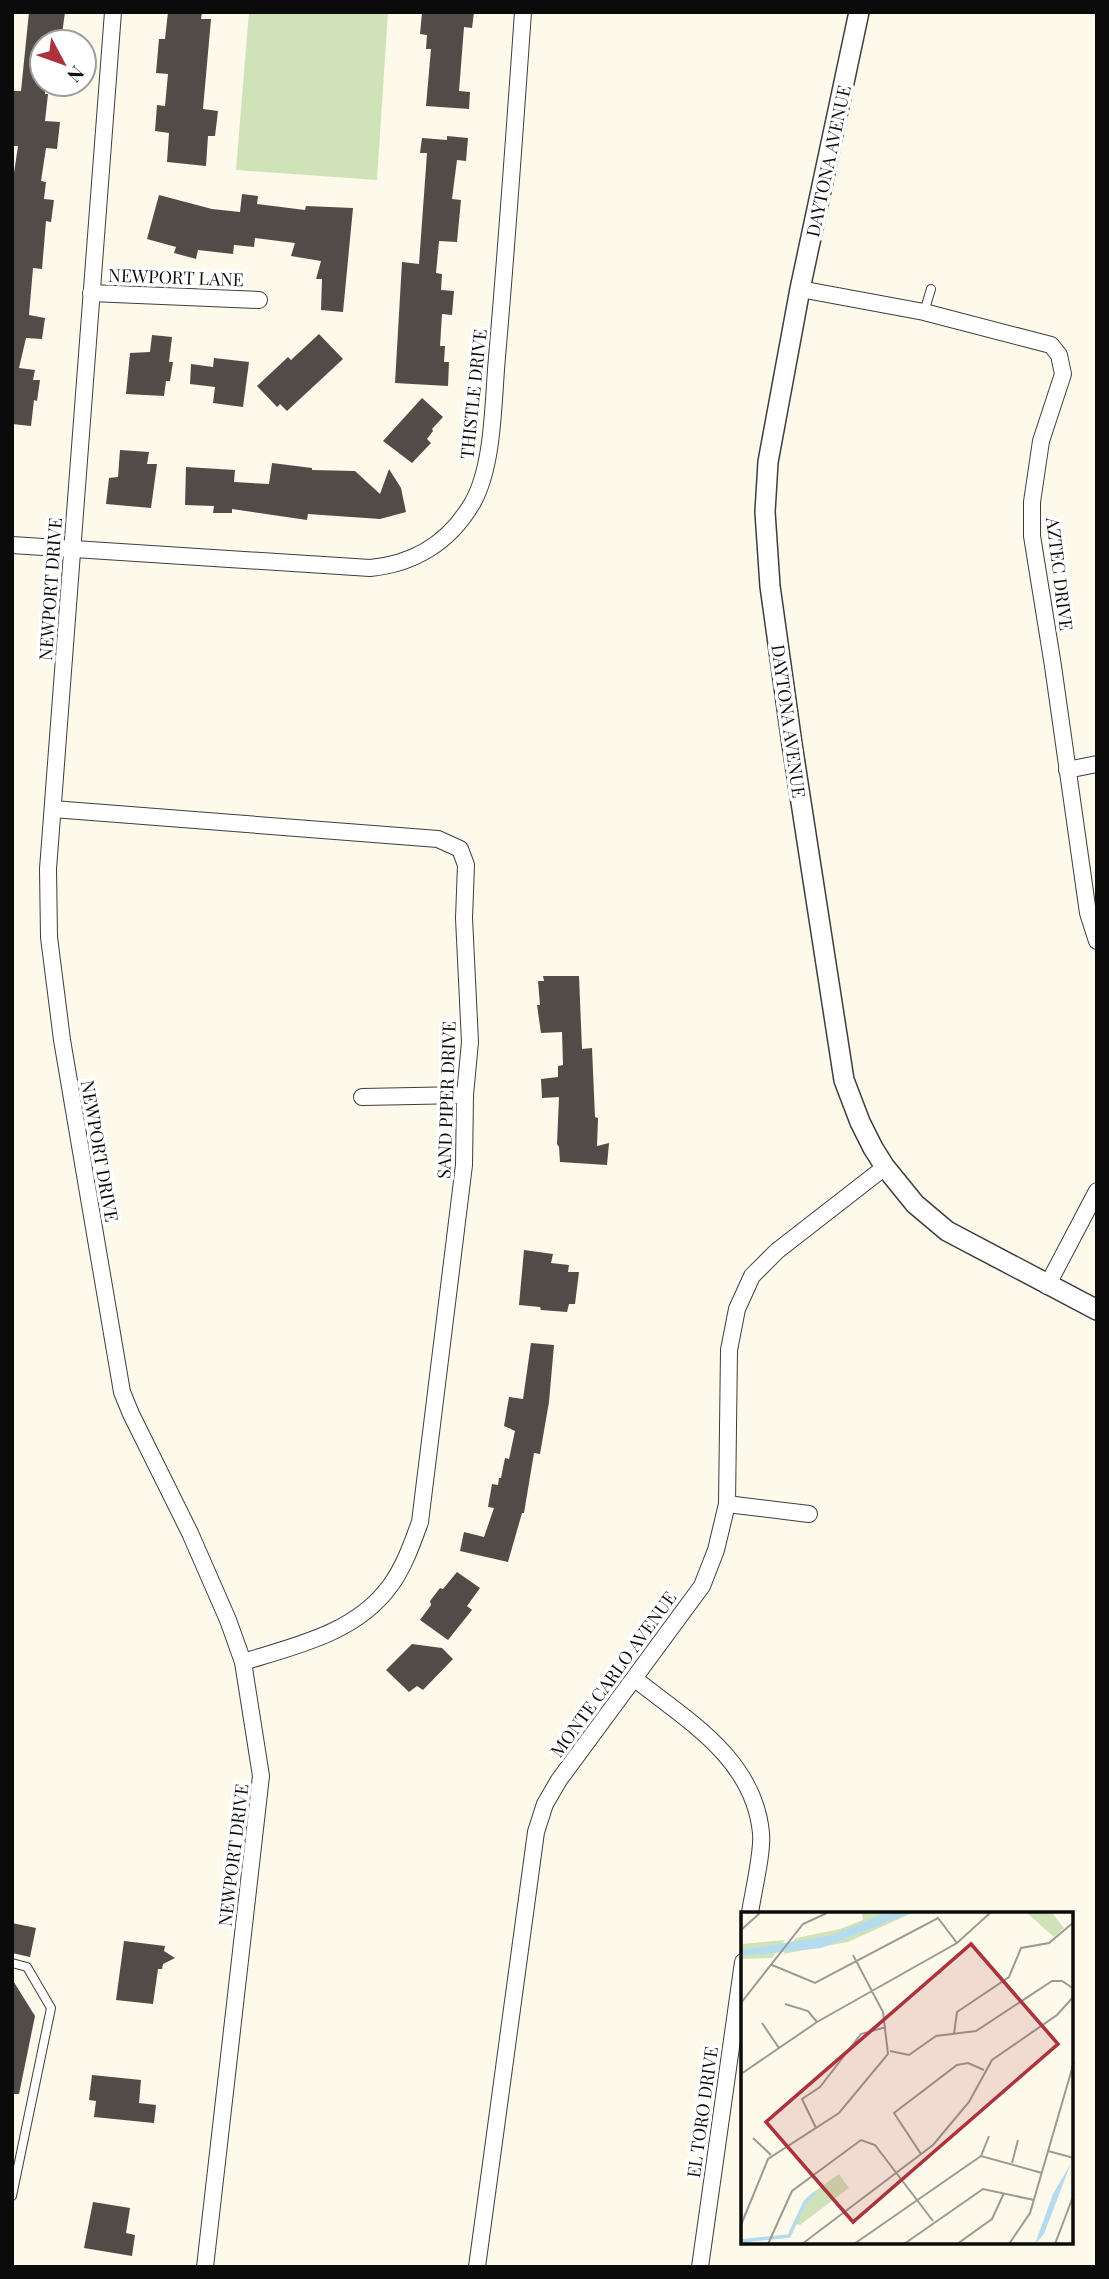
<svg xmlns="http://www.w3.org/2000/svg" width="1109" height="2279" font-family="'Playfair Display',serif">
	<style>
		.green { fill: #d0e3b8 }
		.building { fill: #524c48 }
		.lines { fill: none; stroke-linecap: round; stroke-linejoin: round }
		.service-casing { stroke: #3e3e3e; stroke-width: 10 }
		.minor-casing { stroke: #3e3e3e; stroke-width: 18 }
		.tertiary-casing { stroke: #3e3e3e; stroke-width: 22 }
		.service { stroke: #fff; stroke-width: 8 }
		.minor { stroke: #fff; stroke-width: 16 }
		.tertiary { stroke: #fff; stroke-width: 19 }
		.labels { text-anchor: middle; dominant-baseline: central; stroke-width: 7; stroke-linejoin: round; paint-order: stroke }
		.street-label { font-size: 18px; fill: #0b0b0b; stroke: #fff }
		.inset-river { fill: none; stroke: #b5dbef; stroke-width: 3.5 }
		.inset-road { fill: none; stroke: #9c9a91; stroke-width: 2 }
		.view { fill: #ac323c; fill-opacity: 0.15; stroke: #ac323c; stroke-width: 3.5 }
		.inset-edge { fill: none; stroke: #0b0b0b; stroke-width: 3.5 }
	</style>
	<rect width="100%" height="100%" fill="#fdf9eb"/>
	<!-- green -->
	<path class="green" d="M 249,12 L 388,12 L 377,180 L 236,170 Z"/>
	<!-- building -->
	<g class="building">
		<path d="M 29,12 L 65,12 L 61,42 L 42,42 L 42,84 L 46,84 L 45,94 L 48,94 L 45,121 L 60,122 L 57,149 L 46,148 L 41,181 L 46,182 L 44,199 L 54,200 L 51,222 L 46,221 L 42,269 L 33,268 L 29,315 L 45,318 L 42,339 L 26,338 L 19,368 L 35,370 L 33,380 L 40,380 L 37,401 L 34,400 L 31,426 L 12,424 L 12,186 L 18,146 L 12,146 L 12,115 L 14,91 L 21,91 Z"/>
		<path d="M 168,12 L 202,12 L 201,19 L 211,19 L 203,109 L 218,111 L 215,136 L 208,136 L 206,166 L 167,162 L 169,133 L 155,131 L 157,105 L 165,106 L 168,74 L 156,73 L 159,39 L 165,39 Z"/>
		<path d="M 429,12 L 474,12 L 472,28 L 464,27 L 459,91 L 470,92 L 469,109 L 426,106 L 431,49 L 426,49 L 427,35 L 420,34 L 422,13 L 429,14 Z"/>
		<path d="M 447,136 L 468,138 L 466,161 L 457,160 L 452,199 L 461,200 L 457,242 L 439,241 L 436,273 L 442,274 L 441,290 L 454,291 L 452,315 L 442,314 L 440,346 L 445,346 L 444,362 L 449,362 L 448,386 L 395,383 L 402,262 L 419,264 L 427,153 L 420,153 L 422,138 L 447,140 Z"/>
		<path d="M 242,194 L 258,196 L 257,204 L 305,210 L 306,206 L 353,208 L 343,312 L 321,310 L 322,279 L 316,279 L 321,261 L 291,256 L 295,243 L 255,238 L 254,247 L 234,245 L 233,254 L 198,250 L 196,259 L 174,253 L 176,247 L 147,239 L 159,195 L 212,209 L 240,212 Z"/>
		<path d="M 319,334 L 343,359 L 287,411 L 280,404 L 277,407 L 257,386 L 288,357 L 291,360 Z"/>
		<path d="M 152,335 L 172,337 L 169,362 L 173,362 L 170,381 L 166,381 L 164,396 L 126,394 L 130,353 L 150,352 Z"/>
		<path d="M 214,358 L 249,362 L 243,407 L 213,403 L 215,387 L 190,384 L 191,364 L 213,367 Z"/>
		<path d="M 422,398 L 443,417 L 432,429 L 433,431 L 427,439 L 431,443 L 412,463 L 383,441 Z"/>
		<path d="M 120,450 L 149,452 L 147,464 L 157,464 L 151,508 L 106,504 L 109,478 L 118,477 Z"/>
		<path d="M 272,463 L 312,468 L 312,470 L 355,471 L 380,494 L 389,469 L 401,488 L 406,512 L 380,519 L 308,514 L 307,520 L 232,509 L 232,513 L 213,513 L 214,506 L 185,505 L 186,467 L 235,470 L 234,482 L 269,484 Z"/>
		<path d="M 543,976 L 579,976 L 582,1049 L 592,1048 L 595,1117 L 598,1118 L 597,1146 L 609,1143 L 607,1165 L 560,1162 L 559,1147 L 557,1144 L 559,1097 L 542,1098 L 541,1079 L 558,1077 L 558,1066 L 563,1065 L 562,1032 L 541,1033 L 537,1005 L 540,1005 L 538,981 L 544,981 Z"/>
		<path d="M 524,1250 L 553,1254 L 551,1263 L 569,1265 L 568,1272 L 579,1272 L 575,1304 L 569,1304 L 567,1312 L 541,1310 L 540,1307 L 519,1305 Z"/>
		<path d="M 531,1343 L 554,1345 L 549,1402 L 540,1454 L 534,1453 L 524,1513 L 522,1513 L 508,1562 L 460,1551 L 464,1532 L 484,1537 L 494,1508 L 488,1507 L 492,1484 L 498,1485 L 499,1478 L 501,1478 L 505,1458 L 509,1459 L 515,1431 L 504,1426 L 509,1397 L 523,1399 Z"/>
		<path d="M 457,1572 L 480,1588 L 467,1606 L 472,1610 L 448,1640 L 420,1620 L 431,1605 L 430,1601 L 440,1588 L 443,1589 Z"/>
		<path d="M 412,1644 L 442,1648 L 453,1659 L 423,1690 L 417,1686 L 409,1692 L 386,1670 Z"/>
		<path d="M 12,1923 L 36,1928 L 30,1957 L 12,1953 Z"/>
		<path d="M 124,1941 L 165,1946 L 164,1951 L 175,1958 L 163,1964 L 162,1969 L 158,1969 L 153,2004 L 116,2000 Z"/>
		<path d="M 12,1979 L 35,2016 L 19,2094 L 12,2094 Z"/>
		<path d="M 92,2075 L 141,2080 L 139,2103 L 156,2105 L 154,2123 L 94,2117 L 96,2101 L 89,2100 Z"/>
		<path d="M 93,2202 L 130,2208 L 126,2233 L 135,2235 L 132,2256 L 84,2248 Z"/>
	</g>
	<g class="lines">
		<defs>
			<g id="service">
				<path d="M 924,312 L 931,289"/>
				<path d="M 12,1963 L 27,1967 L 51,2008 L 12,2196"/>
			</g>
			<g id="minor">
				<path d="M 113,12 L 48,869 L 49,937 L 62,1040 L 122,1392 L 131,1414 L 190,1533 L 228,1620 L 243,1662 L 261,1776 L 205,2267"/>
				<path d="M 800,289 L 924,312 L 1024,338 L 1051,345 L 1059,355 L 1063,374 L 1041,441 L 1032,502 L 1032,536 L 1053,666 L 1088,913 L 1097,941"/>
				<path d="M 91,293 L 259,300"/>
				<path d="M 12,545 L 370,568 C 414,564 450,542 473,502 C 494,464 493,400 497,357 C 507,242 515,127 523,12"/>
				<path d="M 1067,770 L 1097,764"/>
				<path d="M 53,809 L 438,839 L 460,849 L 466,865 L 464,918 L 470,1042 L 465,1095 L 464,1165 L 420,1522 C 412,1544 404,1567 390,1586 C 356,1633 295,1646 243,1662"/>
				<path d="M 362,1097 L 465,1095"/>
				<path d="M 1047,1286 L 1097,1191"/>
				<path d="M 727,1504 L 809,1514"/>
				<path d="M 635,1679 C 688,1721 754,1759 761,1833 C 763,1852 753,1892 750,1913"/>
				<path d="M 477,2267 L 536,1832 L 545,1804 L 559,1780 L 702,1586 L 716,1550 L 727,1504 L 729,1350 L 737,1309 L 752,1276 L 777,1251 L 885,1167"/>
				<path d="M 700,2267 L 743,1962"/>
			</g>
			<path id="tertiary" d="M 859,12 L 800,289 L 768,462 L 765,512 L 770,586 L 792,744 L 844,1080 L 860,1122 L 873,1148 L 885,1167 L 915,1204 L 947,1231 L 1097,1310"/>
		</defs>
		<!-- service casing -->
		<use href="#service" class="service-casing"/>
		<!-- minor casing -->
		<use href="#minor" class="minor-casing"/>
		<!-- tertiary casing -->
		<use href="#tertiary" class="tertiary-casing"/>
		<!-- service -->
		<use href="#service" class="service"/>
		<!-- minor -->
		<use href="#minor" class="minor"/>
		<!-- tertiary -->
		<use href="#tertiary" class="tertiary"/>
	</g>
	<g class="labels">
		<!-- street labels -->
		<g class="street-label">
			<text transform="translate(828 161) rotate(-78)">DAYTONA AVENUE</text>
			<text transform="translate(176 277) rotate(2)">NEWPORT LANE</text>
			<text transform="translate(473 394) rotate(-84)">THISTLE DRIVE</text>
			<text transform="translate(1060 574) rotate(83)">AZTEC DRIVE</text>
			<text transform="translate(50 589) rotate(-86)">NEWPORT DRIVE</text>
			<text transform="translate(789 721) rotate(82)">DAYTONA AVENUE</text>
			<text transform="translate(446 1100) rotate(-88)">SAND PIPER DRIVE</text>
			<text transform="translate(100 1151) rotate(80)">NEWPORT DRIVE</text>
			<text transform="translate(613 1674) rotate(-54)">MONTE CARLO AVENUE</text>
			<text transform="translate(233 1855) rotate(-83)">NEWPORT DRIVE</text>
			<text transform="translate(702 2112) rotate(-82)">EL TORO DRIVE</text>
		</g>
	</g>
	<!-- overview -->
	<g transform="translate(741 1912)">
		<rect width="332" height="332" fill="#fdf9eb"/>
		<path d="M 121,1 L 171,1 L 107,30 L 42,42 L 55,26 L 99,17 L 122,8 ZM 286,1 L 311,1 L 323,16 L 313,25 ZM 44,28 L 31,46 L 0,47 L 0,32 ZM 98,262 L 108,276 L 59,313 L 52,311 L 66,285 Z" fill="#d0e3b8"/>
		<path d="M 144,1 L 169,1 L 80,36 L 0,44 L 0,38 L 92,23 ZM 330,251 L 303,322 L 294,332 L 312,282 Z" fill="#b5dbef"/>
		<path class="inset-river" d="M 0,329 L 48,324 L 64,290 L 74,281"/>
		<path class="inset-road" d="M 0,18 L 19,1M 31,53 L 74,71 L 197,6 L 216,31M 0,91 L 62,12 L 86,1M 44,92 L 67,99 L 76,110M 21,111 L 38,136M 213,122 L 216,100 L 268,65 L 280,36 L 308,31 L 333,10M 149,139 L 168,143 L 195,124 L 235,119 L 311,69 L 321,69 L 333,77M 0,162 L 76,110 L 216,31 L 249,1M 75,216 L 61,187 L 79,175 L 120,122 L 145,115M 12,226 L 30,243M 307,239 L 333,246M 180,242 L 153,201 L 216,153 L 227,151 L 243,158M 240,244 L 248,224M 271,251 L 277,228M 0,313 L 27,247 L 98,201 L 147,142 L 142,100 L 112,43M 27,332 L 51,279 L 120,228 L 134,233 L 192,309M 61,332 L 192,233 L 228,190 L 251,148 L 316,103 L 333,84M 113,332 L 240,244 L 301,261M 163,332 L 242,277 L 293,288M 216,332 L 251,307 L 263,281M 268,332 L 289,301 L 333,150M 314,332 L 333,282"/>
		<path class="view" d="M 230,32 L 317,132 L 112,310 L 25,210 Z"/>
		<rect width="332" height="332" class="inset-edge"/>
	</g>
	<!-- border -->
	<rect width="1109" height="2279" fill="none" stroke="#0b0b0b" stroke-width="28"/>
	<!-- north arrow -->
	<g transform="translate(63 63) rotate(131)"><circle r="33" fill="#ffffff" stroke="#9d9d9d" stroke-width="2"/>
	<path d="M0-5L12 26L0 18L-12 26Z" fill="#ac323c"/>
	<text y="-10" font-size="19" font-weight="bold" text-anchor="middle" fill="#0b0b0b">N</text>
	</g>
</svg>
